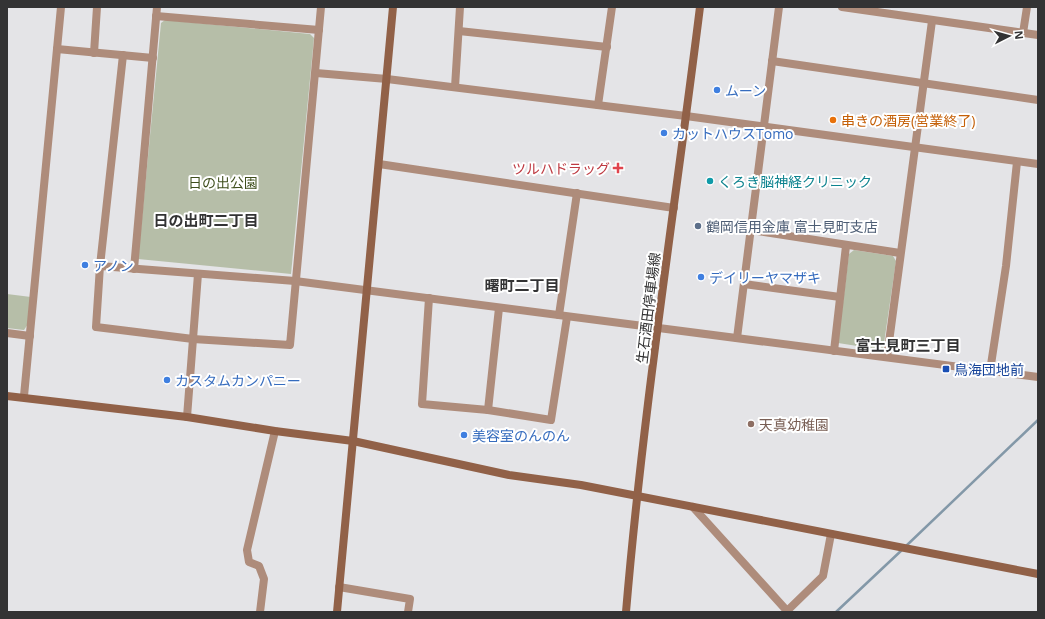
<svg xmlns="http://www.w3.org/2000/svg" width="1045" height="619" font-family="'Open Sans','Noto Sans JP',sans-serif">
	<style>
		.green { fill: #b6bea8 }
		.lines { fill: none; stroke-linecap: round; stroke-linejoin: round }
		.stream { stroke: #8398a8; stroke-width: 2.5 }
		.street { stroke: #ae8c7b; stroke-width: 8 }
		.secondary { stroke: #916148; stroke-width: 8 }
		.shop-dot { fill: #3f7fe0; stroke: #fff; stroke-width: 1.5 }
		.food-dot { fill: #e8710a; stroke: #fff; stroke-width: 1.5 }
		.health-dot { fill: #e0444e; stroke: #fff; stroke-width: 1.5 }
		.culture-dot { fill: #0f9aa8; stroke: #fff; stroke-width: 1.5 }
		.service-dot { fill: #5c6f8a; stroke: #fff; stroke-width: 1.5 }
		.transit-dot { fill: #1a4fb4; stroke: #fff; stroke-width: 1.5 }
		.education-dot { fill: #8d6e63; stroke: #fff; stroke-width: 1.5 }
		.labels { text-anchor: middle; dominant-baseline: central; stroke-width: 4; stroke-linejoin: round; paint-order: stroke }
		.shop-label { font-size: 14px; fill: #366cbe; stroke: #fff; text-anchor: start }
		.food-label { font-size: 14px; fill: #c56008; stroke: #fff; text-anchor: start }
		.health-label { font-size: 14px; fill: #be3a42; stroke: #fff; text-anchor: end }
		.culture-label { font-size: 14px; fill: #0d838f; stroke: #fff; text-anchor: start }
		.park-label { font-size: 14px; fill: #3f4f1d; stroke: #fff }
		.service-label { font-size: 14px; fill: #4e5e75; stroke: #fff; text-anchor: start }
		.street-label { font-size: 14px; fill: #333334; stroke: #fff }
		.transit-label { font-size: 14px; fill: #164399; stroke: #fff; text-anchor: start }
		.education-label { font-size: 14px; fill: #785e54; stroke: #fff; text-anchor: start }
		.neighbourhood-label { font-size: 15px; font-weight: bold; fill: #333334; stroke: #fff }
	</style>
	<rect width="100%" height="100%" fill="#e4e4e7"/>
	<!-- green -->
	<g class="green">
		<path d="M 165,20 L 310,34 L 314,38 L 291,274 L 138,259 L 161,23 Z"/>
		<path d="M 854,250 L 893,256 L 896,261 L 883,350 L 838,343 L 849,254 Z"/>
		<path d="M 7,294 L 31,297 L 28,324 L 24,330 L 7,328 Z"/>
	</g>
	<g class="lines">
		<!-- stream -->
		<g class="stream">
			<path d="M 906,546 L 1038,420"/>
			<path d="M 836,612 L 903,549"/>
		</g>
		<!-- street -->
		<g class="street">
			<path d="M 842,7 L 1038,35"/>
			<path d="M 156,16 L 319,30"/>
			<path d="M 459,31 L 607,47"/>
			<path d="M 1023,33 L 1027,7"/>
			<path d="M 57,49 L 153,58"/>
			<path d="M 94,53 L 97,7"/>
			<path d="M 123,55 L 100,266 L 295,281 L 1038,377"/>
			<path d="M 772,61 L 1038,100"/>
			<path d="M 316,73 L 387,79 L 686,116 L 1038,164"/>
			<path d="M 455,87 L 460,7"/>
			<path d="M 598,105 L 612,7"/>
			<path d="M 379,164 L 674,208"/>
			<path d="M 751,230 L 900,253"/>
			<path d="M 100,266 L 96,327 L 193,339 L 290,345 L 321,7"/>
			<path d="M 134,269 L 157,7"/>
			<path d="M 744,284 L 840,297"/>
			<path d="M 429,298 L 422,404 L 488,410 L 551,420 L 567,317"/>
			<path d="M 559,315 L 577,193"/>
			<path d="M 7,333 L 30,336"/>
			<path d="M 737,338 L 779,7"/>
			<path d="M 834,351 L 846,246"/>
			<path d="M 887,357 L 932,21"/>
			<path d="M 990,371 L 1006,266 L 1017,162"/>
			<path d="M 24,396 L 61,7"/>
			<path d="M 488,410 L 499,308"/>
			<path d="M 187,417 L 198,274"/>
			<path d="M 693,507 L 788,612"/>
			<path d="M 339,587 L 410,599 L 408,612"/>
			<path d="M 787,611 L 823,576 L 831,534"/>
			<path d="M 260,612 L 264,579 L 259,566 L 249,562 L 247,550 L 275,431"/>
		</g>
		<!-- secondary -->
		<g class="secondary">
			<path d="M 7,396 L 187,417 L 275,431 L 353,441 L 509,475 L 581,485 L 1038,574"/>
			<path d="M 337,612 L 393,7"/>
			<path d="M 626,612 C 643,410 675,208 700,7"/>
		</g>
	</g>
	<!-- markers -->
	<g class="shop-dot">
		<circle cx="717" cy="90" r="4"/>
		<circle cx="664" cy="133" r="4"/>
		<circle cx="85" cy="265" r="4"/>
		<circle cx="701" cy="277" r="4"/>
		<circle cx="167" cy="380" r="4"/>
		<circle cx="464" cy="435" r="4"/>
	</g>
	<circle class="food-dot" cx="833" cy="120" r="4"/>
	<path class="health-dot" d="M616 162h4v4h4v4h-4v4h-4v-4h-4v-4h4z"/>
	<circle class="culture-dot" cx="710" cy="181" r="4"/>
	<circle class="service-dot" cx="698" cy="226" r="4"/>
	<rect class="transit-dot" x="942" y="365" width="8" height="8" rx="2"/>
	<circle class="education-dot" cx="751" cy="424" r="4"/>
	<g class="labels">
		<!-- shop labels -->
		<g class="shop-label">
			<text x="725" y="90">ムーン</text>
			<text x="672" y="133">カットハウスTomo</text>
			<text x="93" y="265">アノン</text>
			<text x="709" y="277">デイリーヤマザキ</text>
			<text x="175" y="380">カスタムカンパニー</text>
			<text x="472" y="435">美容室のんのん</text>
		</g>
		<!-- food labels -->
		<g class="food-label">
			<text x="841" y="120">串きの酒房(営業終了)</text>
		</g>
		<!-- health labels -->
		<g class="health-label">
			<text x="610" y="168">ツルハドラッグ</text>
		</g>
		<!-- culture labels -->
		<g class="culture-label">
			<text x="718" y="181">くろき脳神経クリニック</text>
		</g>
		<!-- park labels -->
		<g class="park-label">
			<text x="223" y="182">日の出公園</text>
		</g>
		<!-- service labels -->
		<g class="service-label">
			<text x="706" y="226">鶴岡信用金庫 富士見町支店</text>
		</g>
		<!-- street labels -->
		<g class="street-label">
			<text transform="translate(648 308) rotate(-83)">生石酒田停車場線</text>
		</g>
		<!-- transit labels -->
		<g class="transit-label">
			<text x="954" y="369">鳥海団地前</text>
		</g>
		<!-- education labels -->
		<g class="education-label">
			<text x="759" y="424">天真幼稚園</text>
		</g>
		<!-- neighbourhood labels -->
		<g class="neighbourhood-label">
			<text x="206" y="220">日の出町二丁目</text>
			<text x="522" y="285">曙町二丁目</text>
			<text x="908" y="345">富士見町三丁目</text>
		</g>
	</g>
	<!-- border -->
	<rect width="1045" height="619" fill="none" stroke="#333334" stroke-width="16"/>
	<!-- north arrow -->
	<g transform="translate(1009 36) rotate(84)" stroke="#ffffff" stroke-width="3" paint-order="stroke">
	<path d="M0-3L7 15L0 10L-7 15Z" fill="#333334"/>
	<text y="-6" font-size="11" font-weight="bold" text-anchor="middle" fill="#333334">N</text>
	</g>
</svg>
